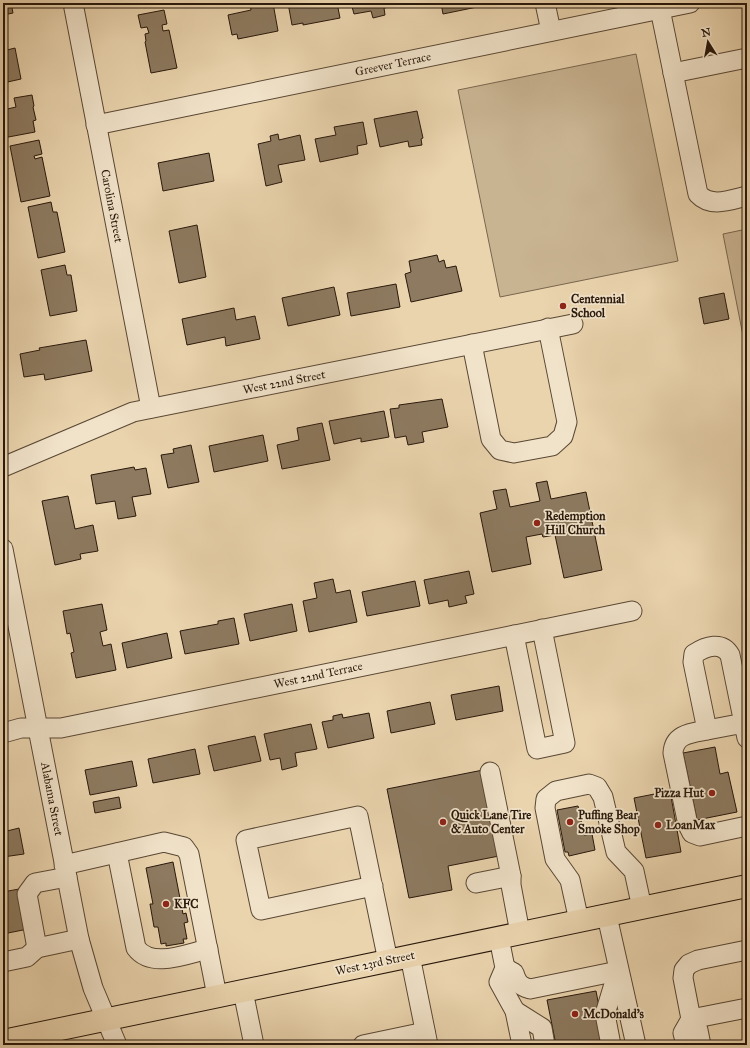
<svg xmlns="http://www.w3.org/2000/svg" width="750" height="1048" font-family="'IM FELL Great Primer',serif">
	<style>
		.green { fill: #c9b492; stroke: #79664e }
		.building { fill: #8d7a60; stroke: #29180b }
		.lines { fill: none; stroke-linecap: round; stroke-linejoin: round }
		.minor-casing { stroke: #594734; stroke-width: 21 }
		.major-casing { stroke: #29180b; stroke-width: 24 }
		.minor { stroke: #f1e3ca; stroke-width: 19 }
		.major { stroke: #ead4ae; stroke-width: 22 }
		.poi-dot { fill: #8f2418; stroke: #f1e3ca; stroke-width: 1.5 }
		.labels { text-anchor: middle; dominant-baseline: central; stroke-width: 3.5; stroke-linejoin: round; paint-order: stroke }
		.street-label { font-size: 12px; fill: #29180b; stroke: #f1e3ca }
		.poi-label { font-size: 12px; font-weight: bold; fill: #29180b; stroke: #f1e3ca; text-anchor: start }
	</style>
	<rect width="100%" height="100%" fill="#ead4ae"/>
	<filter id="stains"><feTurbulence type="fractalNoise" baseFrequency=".005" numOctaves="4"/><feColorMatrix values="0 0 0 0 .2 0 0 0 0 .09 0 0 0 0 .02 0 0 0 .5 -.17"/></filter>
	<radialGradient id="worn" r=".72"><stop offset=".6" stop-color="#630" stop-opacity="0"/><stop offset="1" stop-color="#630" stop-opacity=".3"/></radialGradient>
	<!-- green -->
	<g class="green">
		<path d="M 636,54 L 678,261 L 500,297 L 458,90 Z"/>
		<path d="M 747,229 L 747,356 L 723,234 Z"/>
	</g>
	<!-- building -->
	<g class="building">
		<path d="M 3,3 L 11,3 L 13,13 L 3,15 Z"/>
		<path d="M 250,3 L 273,3 L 278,31 L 238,39 L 237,34 L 232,35 L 228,15 L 251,10 Z"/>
		<path d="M 288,3 L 337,3 L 340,18 L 303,25 L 303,23 L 292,25 Z"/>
		<path d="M 351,3 L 399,3 L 399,5 L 384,8 L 385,15 L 373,18 L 371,11 L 354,14 Z"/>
		<path d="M 441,3 L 482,3 L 482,6 L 443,14 Z"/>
		<path d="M 164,10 L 167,24 L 162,25 L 163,31 L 169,30 L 177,68 L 151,73 L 145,42 L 146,41 L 145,34 L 149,33 L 147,27 L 141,28 L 138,15 Z"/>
		<path d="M 15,48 L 21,79 L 3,83 L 3,51 Z"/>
		<path d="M 32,95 L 34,106 L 33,107 L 36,120 L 33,121 L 35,132 L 3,138 L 3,110 L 16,107 L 14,98 Z"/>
		<path d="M 417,111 L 423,138 L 421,139 L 422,145 L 409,147 L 408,141 L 380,147 L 374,119 Z"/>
		<path d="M 363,122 L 367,144 L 357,146 L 358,154 L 320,162 L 315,139 L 336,135 L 334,127 Z"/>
		<path d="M 278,134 L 279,140 L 300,135 L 305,160 L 278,165 L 282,182 L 266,186 L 258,144 L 271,141 L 270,136 Z"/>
		<path d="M 39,140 L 42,154 L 34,156 L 35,159 L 42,157 L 50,196 L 21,202 L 10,146 Z"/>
		<path d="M 209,153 L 214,181 L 163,191 L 158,163 Z"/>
		<path d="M 51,202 L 53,212 L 57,212 L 65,252 L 38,258 L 28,207 Z"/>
		<path d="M 197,225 L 206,277 L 179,283 L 169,231 Z"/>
		<path d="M 437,255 L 439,262 L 444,260 L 446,268 L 456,266 L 462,291 L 411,302 L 405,274 L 411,272 L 409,261 Z"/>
		<path d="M 65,265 L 67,275 L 71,275 L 77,311 L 50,316 L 41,270 Z"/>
		<path d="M 396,284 L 400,307 L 351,316 L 347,293 Z"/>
		<path d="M 334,287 L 340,315 L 288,326 L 282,298 Z"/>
		<path d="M 724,293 L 729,319 L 704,324 L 699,298 Z"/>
		<path d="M 234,308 L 236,320 L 255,316 L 260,339 L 226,346 L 225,337 L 187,345 L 182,319 Z"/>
		<path d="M 86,340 L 92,371 L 45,380 L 44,374 L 24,377 L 20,354 L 40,350 L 39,348 Z"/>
		<path d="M 442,399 L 448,427 L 422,432 L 424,442 L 408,445 L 406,436 L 395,438 L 390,409 L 399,408 L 399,405 Z"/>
		<path d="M 384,411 L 389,437 L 361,442 L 361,438 L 334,444 L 329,421 Z"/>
		<path d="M 322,423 L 330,460 L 282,469 L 277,445 L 299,440 L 297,428 Z"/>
		<path d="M 263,435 L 268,461 L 214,472 L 209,446 Z"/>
		<path d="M 191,445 L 199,482 L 168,488 L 161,455 L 174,453 L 173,449 Z"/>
		<path d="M 134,467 L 135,470 L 146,468 L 151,494 L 132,497 L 136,516 L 118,519 L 115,501 L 96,504 L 91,475 Z"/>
		<path d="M 547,481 L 551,499 L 586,492 L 602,570 L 564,578 L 555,535 L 543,537 L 542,534 L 526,537 L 531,564 L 492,572 L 480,513 L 497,509 L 493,491 L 506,489 L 510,507 L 540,501 L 536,483 Z"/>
		<path d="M 68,496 L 75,529 L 93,525 L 98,551 L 80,554 L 81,559 L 55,565 L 42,501 Z"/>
		<path d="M 469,571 L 474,594 L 465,596 L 467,603 L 449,607 L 448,600 L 429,604 L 424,580 Z"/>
		<path d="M 333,579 L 336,593 L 350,590 L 357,622 L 309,632 L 303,601 L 317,598 L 314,583 Z"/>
		<path d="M 415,581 L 420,606 L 367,616 L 362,592 Z"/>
		<path d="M 102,604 L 107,630 L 100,632 L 103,646 L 111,644 L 116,670 L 76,678 L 71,653 L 74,652 L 70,633 L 67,634 L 63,611 Z"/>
		<path d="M 292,604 L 297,631 L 250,641 L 244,614 Z"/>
		<path d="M 234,618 L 239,644 L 185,654 L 180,631 L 218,624 L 218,621 Z"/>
		<path d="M 167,633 L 172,658 L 127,668 L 122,643 Z"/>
		<path d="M 499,686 L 503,711 L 456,720 L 451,695 Z"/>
		<path d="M 430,702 L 435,724 L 391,733 L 387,711 Z"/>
		<path d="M 369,713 L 374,738 L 328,748 L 322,722 L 333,720 L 333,716 L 342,714 L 343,718 Z"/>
		<path d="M 311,724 L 317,749 L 295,753 L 297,766 L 282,770 L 280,758 L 270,760 L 264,734 Z"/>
		<path d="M 255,736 L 261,761 L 214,771 L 208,746 Z"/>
		<path d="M 715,747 L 720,774 L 728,772 L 737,812 L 697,820 L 683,753 Z"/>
		<path d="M 195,749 L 200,774 L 153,783 L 148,759 Z"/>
		<path d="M 132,761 L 137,786 L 90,795 L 85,770 Z"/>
		<path d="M 483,770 L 499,856 L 448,866 L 452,890 L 409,898 L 387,789 Z"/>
		<path d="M 670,791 L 681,852 L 646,858 L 634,798 Z"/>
		<path d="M 119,797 L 121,808 L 95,813 L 93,802 Z"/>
		<path d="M 578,806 L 584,835 L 592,834 L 595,850 L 569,856 L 568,852 L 565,852 L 557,810 Z"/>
		<path d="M 19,828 L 24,854 L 3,857 L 3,832 Z"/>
		<path d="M 173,862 L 183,914 L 186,913 L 188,922 L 184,923 L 187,939 L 183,939 L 184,943 L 166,946 L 166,943 L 161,944 L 158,927 L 154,927 L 150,904 L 153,904 L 146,868 Z"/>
		<path d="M 19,889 L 28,929 L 3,934 L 3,892 Z"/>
		<path d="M 596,991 L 603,1027 L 610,1045 L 556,1045 L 547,1000 Z"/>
	</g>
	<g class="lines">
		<defs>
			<g id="minor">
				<path d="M 73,3 L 151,408"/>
				<path d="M 545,3 L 551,31"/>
				<path d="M 660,9 L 698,194 C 711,208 730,200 747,196"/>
				<path d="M 673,73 L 747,58"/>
				<path d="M 96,125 L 690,3"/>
				<path d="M 472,344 L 491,439 L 500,450 L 514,453 L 552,446 L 563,436 L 567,422 L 548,328"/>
				<path d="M 3,467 L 133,412 L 573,324"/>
				<path d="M 3,549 L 79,939 L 93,988 L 117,1045"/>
				<path d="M 514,635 L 537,749 L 565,743 L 542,629"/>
				<path d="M 744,723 L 707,730 L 693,662 L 694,654 C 706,646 722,641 730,655 L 747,738"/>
				<path d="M 707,730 C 691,733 674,734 673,753 L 688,825 L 692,833 L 700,836 L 747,826"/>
				<path d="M 3,733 L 21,728 L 61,728 L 632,611"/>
				<path d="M 490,772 L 511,876 L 511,885 L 520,933"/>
				<path d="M 117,853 L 136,948 C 152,969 186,954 208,949"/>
				<path d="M 64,865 L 164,842 L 184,847 L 189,854 L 217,996"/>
				<path d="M 476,883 L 511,876"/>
				<path d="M 373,886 L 261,910 L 246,840 L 358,816 L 388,961"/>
				<path d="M 607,916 L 636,1045"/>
				<path d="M 579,921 L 570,880 L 555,859 L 545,808 L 546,799 L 556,791 L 589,784 L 597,787 L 603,797 L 616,852 L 634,871 L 642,908"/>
				<path d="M 499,938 L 505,968 L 499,982 L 515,1011 L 522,1045"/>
				<path d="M 37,948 L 27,894 L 35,883 L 67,877"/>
				<path d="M 747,950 L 698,960 L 689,964 L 684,970 L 683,978 L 691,1019 L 747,1008"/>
				<path d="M 410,956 L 428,1045"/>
				<path d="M 3,962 L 27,957 L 37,948 L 79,939"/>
				<path d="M 505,968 L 514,973 C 517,983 520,986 530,989 L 618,971"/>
				<path d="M 243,991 L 254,1045"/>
				<path d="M 515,1011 L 542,1028 L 545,1045"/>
				<path d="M 363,1045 L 425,1032"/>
				<path d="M 611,1045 L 605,1014 L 618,971"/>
				<path d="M 686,1045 L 683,1033 L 691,1019 L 698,1030 L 701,1045"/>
			</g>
			<path id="major" d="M 3,1041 L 747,886"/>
		</defs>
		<!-- minor casing -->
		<use href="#minor" class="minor-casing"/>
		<!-- major casing -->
		<use href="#major" class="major-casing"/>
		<!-- minor -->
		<use href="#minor" class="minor"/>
		<!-- major -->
		<use href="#major" class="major"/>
	</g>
	<!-- markers -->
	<g class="poi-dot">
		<circle cx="563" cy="306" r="4"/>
		<circle cx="537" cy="523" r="4"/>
		<circle cx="712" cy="793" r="4"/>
		<circle cx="443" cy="822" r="4"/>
		<circle cx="570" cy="822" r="4"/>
		<circle cx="658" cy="825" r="4"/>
		<circle cx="166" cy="904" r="4"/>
		<circle cx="575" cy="1014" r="4"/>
	</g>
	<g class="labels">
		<!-- street labels -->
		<g class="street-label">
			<text transform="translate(393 64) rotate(-12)">Greever Terrace</text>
			<text transform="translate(112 206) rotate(79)">Carolina Street</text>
			<text transform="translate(284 382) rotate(-11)">West 22nd Street</text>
			<text transform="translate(318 675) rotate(-12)">West 22nd Terrace</text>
			<text transform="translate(52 799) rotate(79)">Alabama Street</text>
			<text transform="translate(375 963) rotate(-12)">West 23rd Street</text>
		</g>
		<!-- poi labels -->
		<g class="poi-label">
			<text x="571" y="299">Centennial<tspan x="571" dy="14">School</tspan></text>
			<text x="545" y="516">Redemption<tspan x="545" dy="14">Hill Church</tspan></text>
			<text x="704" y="793" text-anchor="end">Pizza Hut</text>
			<text x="451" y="815">Quick Lane Tire<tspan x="451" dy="14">&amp; Auto Center</tspan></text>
			<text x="578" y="815">Puffing Bear<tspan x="578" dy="14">Smoke Shop</tspan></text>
			<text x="666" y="825">LoanMax</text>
			<text x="174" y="904">KFC</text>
			<text x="583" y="1014">McDonald's</text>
		</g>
	</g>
	<!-- margin -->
	<rect width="750" height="1048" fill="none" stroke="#ead4ae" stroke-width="16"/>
	<rect x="4" y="4" width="742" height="1040" fill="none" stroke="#29180b" stroke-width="2"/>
	<rect x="8" y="8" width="734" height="1032" fill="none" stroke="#29180b"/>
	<!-- north arrow -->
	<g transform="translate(708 42) rotate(349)" stroke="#f1e3ca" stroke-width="3" paint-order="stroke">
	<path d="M0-3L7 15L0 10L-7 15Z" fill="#29180b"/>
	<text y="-6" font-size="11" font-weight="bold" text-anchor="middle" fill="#29180b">N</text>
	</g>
	<rect width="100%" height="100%" filter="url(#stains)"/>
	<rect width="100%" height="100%" fill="url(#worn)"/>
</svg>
